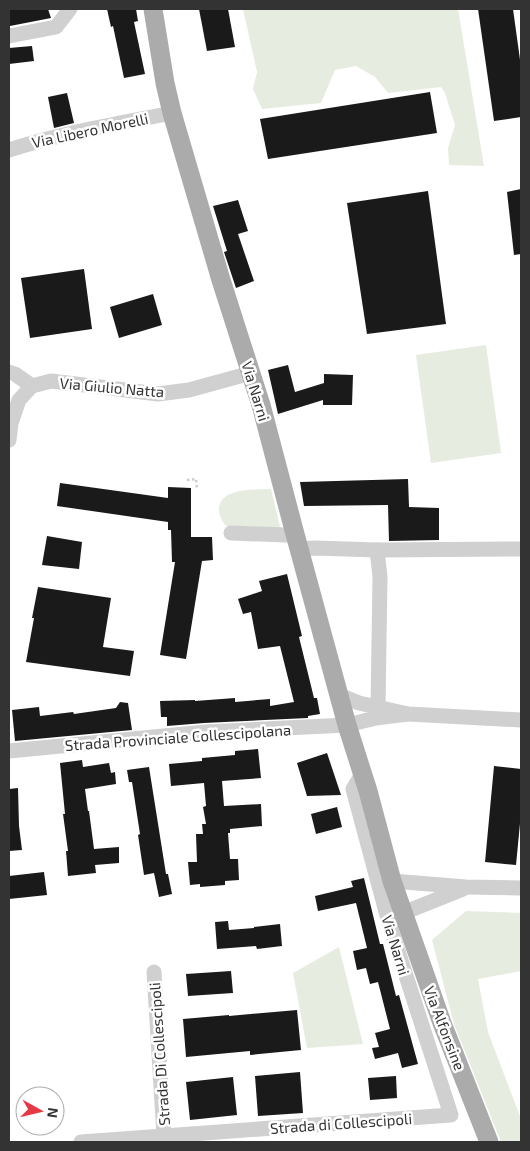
<svg xmlns="http://www.w3.org/2000/svg" width="530" height="1151" font-family="'Exo 2',sans-serif">
	<style>
		.green { fill: #e6ecdf }
		.building { fill: #1a1a1a }
		.lines { fill: none; stroke-linecap: round; stroke-linejoin: round }
		.path { stroke: #cdcdcd; stroke-width: 2.5; stroke-dasharray: 2.5 2.5; stroke-linecap: butt }
		.minor { stroke: #d0d0d0; stroke-width: 15 }
		.major { stroke: #ababab; stroke-width: 19 }
		.labels { text-anchor: middle; dominant-baseline: central; stroke-width: 5; stroke-linejoin: round; paint-order: stroke }
		.street-label { font-size: 15px; fill: #333; stroke: #fff }
	</style>
	<rect width="100%" height="100%" fill="#fff"/>
	<!-- green -->
	<g class="green">
		<path d="M 243,9 L 458,9 L 484,166 L 449,165 L 448,148 L 455,125 L 445,93 L 441,87 L 388,93 L 375,77 L 356,66 L 335,70 L 321,103 L 262,109 L 253,89 L 257,72 Z"/>
		<path d="M 486,345 L 501,453 L 431,463 L 416,355 Z"/>
		<path d="M 271,489 L 281,531 L 228,527 C 223,523 219,517 219,509 C 220,487 256,490 271,489 Z"/>
		<path d="M 466,911 L 521,913 L 521,971 L 478,979 L 488,1032 L 521,1119 L 521,1142 L 501,1142 L 454,1024 L 432,940 Z"/>
		<path d="M 339,947 L 363,1044 L 307,1048 L 293,973 Z"/>
	</g>
	<!-- building -->
	<g class="building">
		<path d="M 9,9 L 48,9 L 51,18 L 10,26 L 9,21 Z"/>
		<path d="M 107,9 L 136,9 L 138,21 L 134,22 L 145,74 L 124,78 L 113,26 L 111,27 Z"/>
		<path d="M 199,9 L 228,9 L 235,47 L 207,51 Z"/>
		<path d="M 478,9 L 513,9 L 521,67 L 521,117 L 494,121 Z"/>
		<path d="M 32,46 L 34,61 L 9,64 L 9,48 Z"/>
		<path d="M 430,92 L 437,133 L 268,159 L 260,119 Z"/>
		<path d="M 67,93 L 74,123 L 54,128 L 48,97 Z"/>
		<path d="M 521,189 L 521,254 L 514,255 L 507,192 Z"/>
		<path d="M 428,191 L 446,324 L 367,334 L 347,203 Z"/>
		<path d="M 238,200 L 248,231 L 238,234 L 254,281 L 236,288 L 224,252 L 227,251 L 213,206 Z"/>
		<path d="M 84,269 L 92,329 L 30,338 L 21,278 Z"/>
		<path d="M 153,294 L 162,325 L 119,338 L 110,307 Z"/>
		<path d="M 288,365 L 295,392 L 324,383 L 324,374 L 353,375 L 352,405 L 323,405 L 323,400 L 278,414 L 268,370 Z"/>
		<path d="M 408,479 L 409,507 L 439,508 L 439,540 L 389,541 L 388,505 L 304,506 L 300,482 Z"/>
		<path d="M 60,483 L 168,498 L 168,487 L 191,488 L 191,537 L 212,537 L 213,560 L 202,561 L 186,659 L 160,655 L 175,562 L 172,562 L 171,530 L 168,530 L 168,522 L 57,506 Z"/>
		<path d="M 47,536 L 82,542 L 79,569 L 42,565 Z"/>
		<path d="M 287,574 L 302,636 L 299,637 L 314,698 L 317,698 L 320,714 L 308,716 L 308,718 L 204,723 L 167,726 L 167,717 L 161,717 L 160,701 L 195,700 L 195,701 L 235,698 L 235,702 L 270,699 L 270,706 L 294,702 L 280,646 L 258,649 L 251,612 L 243,614 L 238,599 L 262,591 L 259,581 Z"/>
		<path d="M 38,587 L 111,598 L 103,647 L 134,651 L 130,676 L 26,662 L 34,618 L 32,618 Z"/>
		<path d="M 120,702 L 128,703 L 132,730 L 15,741 L 12,710 L 39,707 L 40,716 L 73,712 L 74,714 L 116,708 Z"/>
		<path d="M 258,749 L 261,778 L 222,781 L 224,806 L 261,804 L 262,826 L 230,829 L 230,833 L 228,833 L 230,859 L 238,859 L 239,880 L 225,881 L 225,885 L 200,887 L 200,884 L 190,885 L 188,862 L 197,862 L 196,834 L 203,834 L 202,824 L 206,824 L 203,807 L 206,806 L 204,783 L 171,786 L 169,764 L 202,761 L 202,758 L 235,755 L 235,751 Z"/>
		<path d="M 327,753 L 341,795 L 307,796 L 297,763 Z"/>
		<path d="M 82,760 L 83,767 L 109,763 L 111,773 L 115,772 L 116,784 L 85,789 L 88,811 L 89,811 L 94,849 L 119,847 L 119,863 L 95,865 L 96,873 L 68,876 L 66,851 L 68,851 L 63,814 L 65,814 L 60,763 Z"/>
		<path d="M 494,766 L 521,769 L 521,813 L 516,865 L 485,862 Z"/>
		<path d="M 149,767 L 166,874 L 168,874 L 172,894 L 159,897 L 154,873 L 144,875 L 138,835 L 140,834 L 132,782 L 129,782 L 127,770 Z"/>
		<path d="M 18,788 L 19,826 L 22,850 L 9,851 L 9,789 Z"/>
		<path d="M 337,807 L 342,827 L 316,834 L 311,814 Z"/>
		<path d="M 44,872 L 47,895 L 9,899 L 9,876 Z"/>
		<path d="M 364,878 L 380,944 L 383,944 L 396,996 L 399,995 L 418,1064 L 402,1068 L 398,1053 L 375,1059 L 372,1048 L 379,1047 L 375,1033 L 390,1029 L 378,982 L 370,984 L 366,968 L 357,970 L 353,951 L 367,948 L 356,903 L 318,911 L 315,896 L 353,887 L 351,881 Z"/>
		<path d="M 228,921 L 229,930 L 254,928 L 254,927 L 280,924 L 282,946 L 257,949 L 256,946 L 217,949 L 215,922 Z"/>
		<path d="M 231,971 L 233,993 L 188,996 L 186,974 Z"/>
		<path d="M 297,1010 L 301,1050 L 250,1055 L 250,1051 L 186,1057 L 183,1019 L 229,1015 L 229,1016 Z"/>
		<path d="M 300,1072 L 303,1113 L 258,1116 L 255,1076 Z"/>
		<path d="M 396,1076 L 397,1098 L 370,1100 L 368,1078 Z"/>
		<path d="M 233,1077 L 237,1115 L 190,1120 L 186,1082 Z"/>
	</g>
	<g class="lines">
		<!-- path -->
		<path class="path" d="M 187,480 L 196,479 L 197,490"/>
		<!-- minor -->
		<g class="minor">
			<path d="M 9,36 L 56,27 L 70,9"/>
			<path d="M 9,150 C 62,133 117,124 172,113"/>
			<path d="M 9,372 L 15,374 L 32,386"/>
			<path d="M 9,440 L 11,423 L 19,400 L 32,386 L 51,381 L 158,394 L 189,390 L 251,373"/>
			<path d="M 231,533 L 285,535 L 295,534"/>
			<path d="M 299,549 L 315,548 L 377,550 L 521,549"/>
			<path d="M 377,550 L 380,577 L 378,707"/>
			<path d="M 339,695 L 359,703 L 408,714 L 521,720"/>
			<path d="M 9,751 L 205,732 L 347,725 L 376,718 L 408,714"/>
			<path d="M 392,881 L 466,887 L 521,888"/>
			<path d="M 403,913 L 463,889"/>
			<path d="M 154,972 L 164,1136"/>
			<path d="M 81,1142 L 451,1115 L 389,923 L 353,789 L 362,774"/>
		</g>
		<!-- major -->
		<path class="major" d="M 153,9 L 165,83 L 172,113 L 221,280 L 261,405 L 295,534 L 347,725 L 368,791 L 392,881 L 442,1023 L 489,1142"/>
	</g>
	<g class="labels">
		<!-- street labels -->
		<g class="street-label">
			<text transform="translate(90 130) rotate(-12)">Via Libero Morelli</text>
			<text transform="translate(112 387) rotate(5)">Via Giulio Natta</text>
			<text transform="translate(256 391) rotate(73)">Via Narni</text>
			<text transform="translate(178 737) rotate(-4)">Strada Provinciale Collescipolana</text>
			<text transform="translate(396 945) rotate(73)">Via Narni</text>
			<text transform="translate(445 1028) rotate(69)">Via Alfonsine</text>
			<text transform="translate(159 1054) rotate(-94)">Strada Di Collescipoli</text>
			<text transform="translate(341 1123) rotate(-4)">Strada di Collescipoli</text>
		</g>
	</g>
	<!-- border -->
	<rect width="530" height="1151" fill="none" stroke="#333333" stroke-width="20"/>
	<!-- north arrow -->
	<g transform="translate(40 1111) rotate(98)"><circle r="24" fill="#ffffff" stroke="#adadad"/>
	<path d="M0-4L9 19L0 12L-9 19Z" fill="#e63946"/>
	<text y="-8" font-size="14" font-weight="bold" text-anchor="middle" fill="#333333">N</text>
	</g>
</svg>
